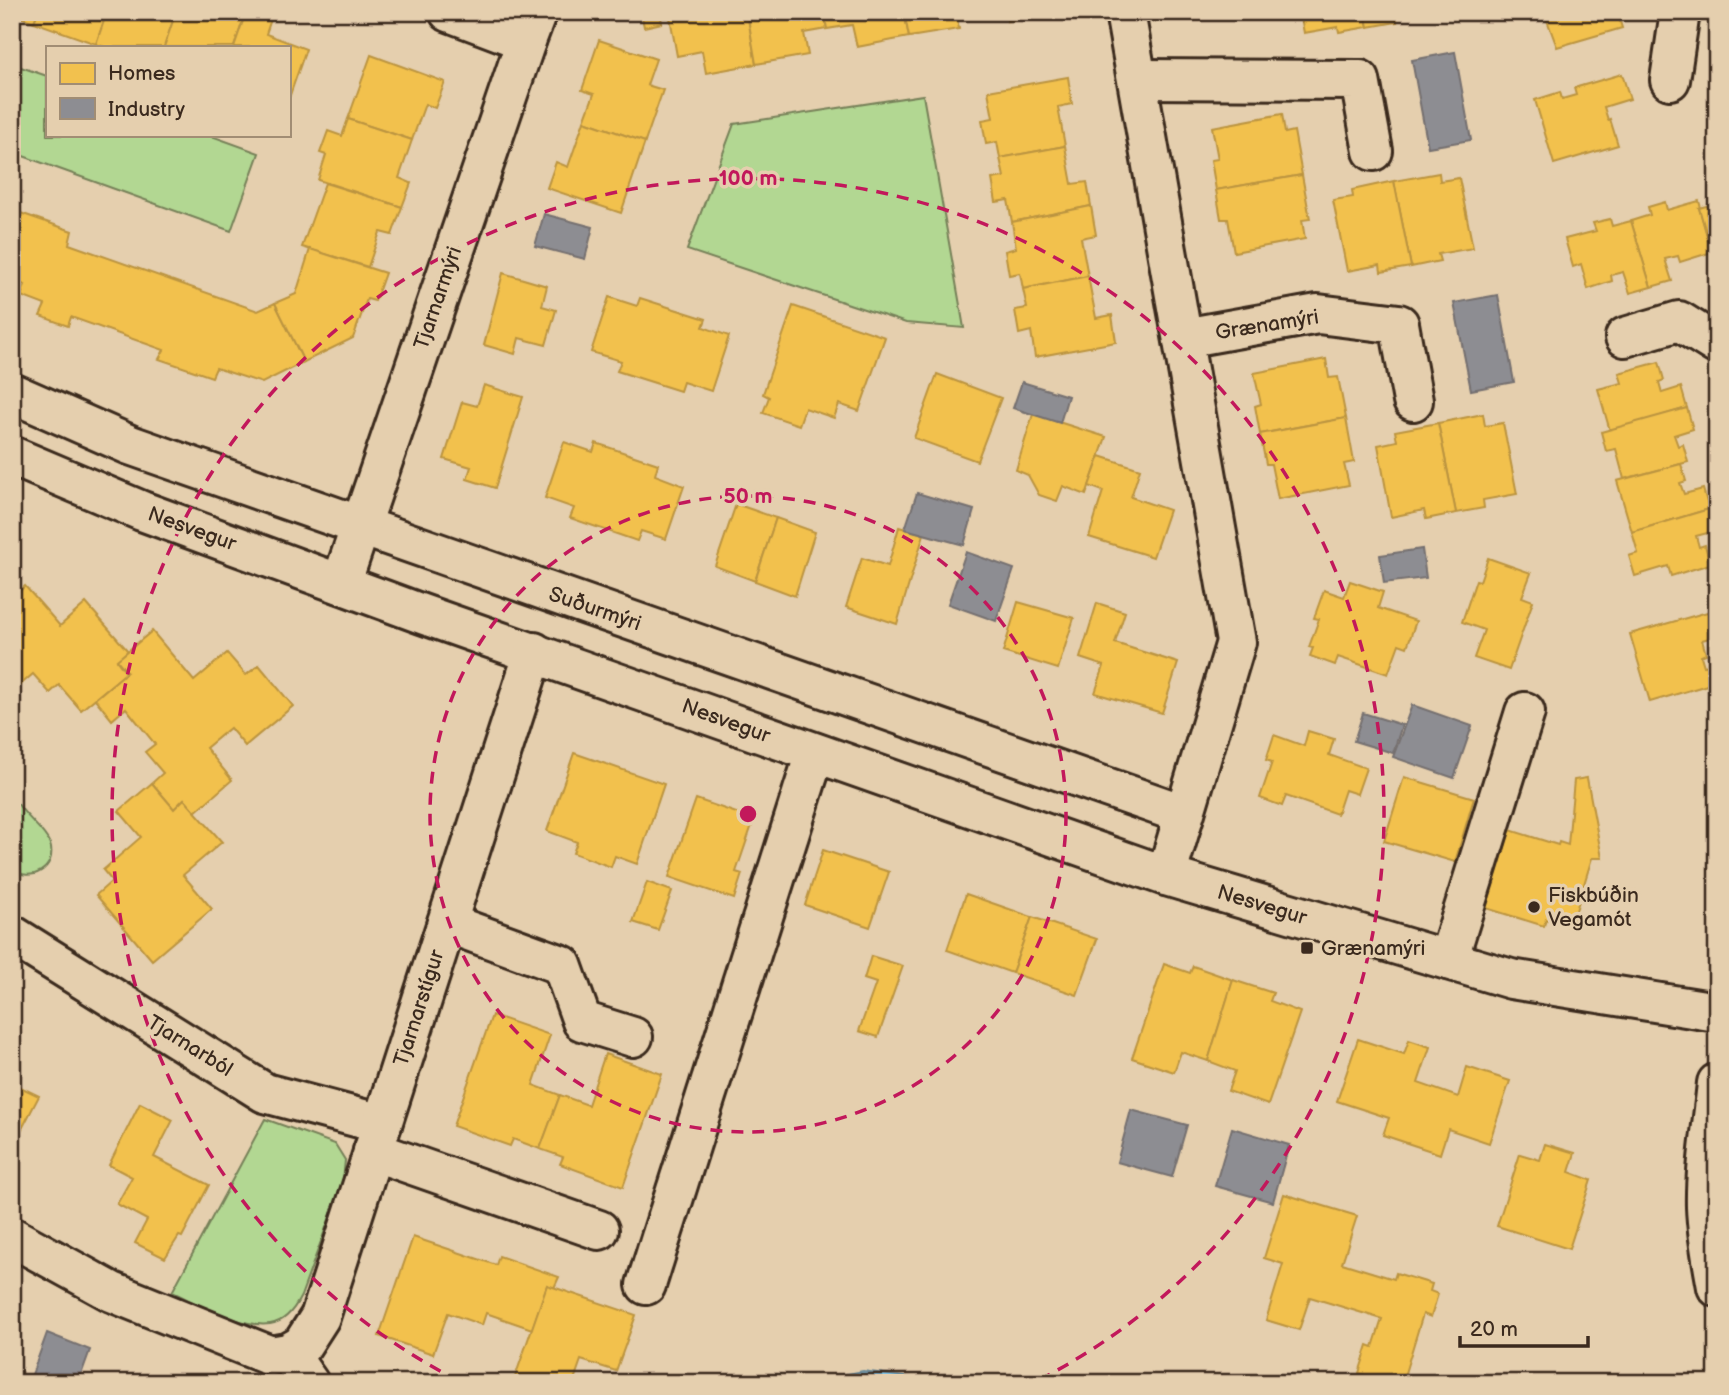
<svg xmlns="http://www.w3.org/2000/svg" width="1729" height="1395" font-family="'Balsamiq Sans',sans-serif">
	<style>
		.green { fill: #b2d792; stroke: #768058; stroke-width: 2 }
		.water { fill: #87c9e8; stroke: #698997; stroke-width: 2 }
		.homes { fill: #f2c14e; stroke: #bb9440; stroke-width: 2 }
		.industry { fill: #8d8d92; stroke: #746f6f; stroke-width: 2 }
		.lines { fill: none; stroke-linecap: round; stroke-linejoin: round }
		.minor-casing { stroke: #3b2a1e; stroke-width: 44 }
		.minor { stroke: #e5cfae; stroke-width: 38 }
		.ring { fill: none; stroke: #c2185b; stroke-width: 3.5; stroke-dasharray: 12 9 }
		.poi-dot { fill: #3b2a1e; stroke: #e5cfae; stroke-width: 2.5 }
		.labels { text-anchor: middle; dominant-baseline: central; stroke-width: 7; stroke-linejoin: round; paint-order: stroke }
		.street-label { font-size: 21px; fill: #3b2a1e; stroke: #e5cfae }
		.poi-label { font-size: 21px; fill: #3b2a1e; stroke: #e5cfae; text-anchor: start }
		.centre { fill: #c2185b; stroke: #e5cfae; stroke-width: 3.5 }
		.ring-label { font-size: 21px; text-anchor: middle; font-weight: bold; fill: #c2185b; stroke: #e5cfae; stroke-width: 7; stroke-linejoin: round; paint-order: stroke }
	</style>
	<rect width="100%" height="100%" fill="#e5cfae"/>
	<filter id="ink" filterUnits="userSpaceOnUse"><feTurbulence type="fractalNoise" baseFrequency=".0143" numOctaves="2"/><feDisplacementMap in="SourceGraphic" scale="14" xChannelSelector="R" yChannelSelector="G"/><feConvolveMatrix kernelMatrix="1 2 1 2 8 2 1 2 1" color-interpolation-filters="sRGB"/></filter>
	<g filter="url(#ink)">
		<!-- green -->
		<g class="green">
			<path d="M 12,64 L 47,76 L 47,135 L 209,135 L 259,153 L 231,231 L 12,152 Z"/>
			<path d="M 923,95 L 964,328 L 906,323 L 687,250 L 734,124 Z"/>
			<path d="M 12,801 L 18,804 C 27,818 44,830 50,844 C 58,868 30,884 12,869 Z"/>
			<path d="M 265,1119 L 335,1144 L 345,1160 L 343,1181 L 301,1296 C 295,1308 286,1322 270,1324 C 240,1328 199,1304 172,1292 Z"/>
		</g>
		<!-- water -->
		<path class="water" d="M 863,1371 L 940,1382 L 942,1383 L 803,1383 Z"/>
		<!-- homes -->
		<g class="homes">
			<path d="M 12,12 L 38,12 L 34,22 L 12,14 Z"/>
			<path d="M 38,12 L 107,12 L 96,44 L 34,22 Z"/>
			<path d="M 107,12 L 176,12 L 164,47 L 105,47 L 96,44 Z"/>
			<path d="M 176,12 L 206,12 L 217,16 L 218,12 L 246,12 L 234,47 L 164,47 Z"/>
			<path d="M 246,12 L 254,12 L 271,19 L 266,34 L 306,49 L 289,98 L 289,47 L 234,47 Z"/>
			<path d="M 641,12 L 660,12 L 662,23 L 644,27 Z"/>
			<path d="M 669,12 L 747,12 L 756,64 L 706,73 L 702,51 L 677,56 Z"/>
			<path d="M 747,12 L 824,12 L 827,29 L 804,33 L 808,55 L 756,64 Z"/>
			<path d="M 824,12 L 904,12 L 909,37 L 857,47 L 852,25 L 827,29 Z"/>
			<path d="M 904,12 L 956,12 L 959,29 L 909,37 Z"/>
			<path d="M 1006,12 L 1054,12 L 1007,21 Z"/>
			<path d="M 1300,12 L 1365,12 L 1368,27 L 1339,32 L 1338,27 L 1304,33 Z"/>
			<path d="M 1365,12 L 1420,12 L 1396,16 L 1397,22 L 1368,27 Z"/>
			<path d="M 1544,12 L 1617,12 L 1622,28 L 1557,47 Z"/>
			<path d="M 599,40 L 656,59 L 647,85 L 663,90 L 645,142 L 584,121 L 594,94 L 582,90 Z"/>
			<path d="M 371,55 L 445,82 L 435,108 L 425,104 L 412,140 L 348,119 Z"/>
			<path d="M 1622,74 L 1630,99 L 1604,107 L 1608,120 L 1610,119 L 1618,145 L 1554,164 L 1535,100 L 1560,92 L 1562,99 L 1576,95 L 1574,88 Z"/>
			<path d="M 1068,77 L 1072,104 L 1058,107 L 1065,146 L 1000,158 L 997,142 L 986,144 L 982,120 L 993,118 L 988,91 Z"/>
			<path d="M 1282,114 L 1285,133 L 1294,131 L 1302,175 L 1216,190 L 1211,160 L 1218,159 L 1212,127 Z"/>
			<path d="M 348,119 L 412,140 L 399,178 L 411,183 L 402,207 L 318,180 L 326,155 L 320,153 L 328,131 L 342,136 Z"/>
			<path d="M 584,121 L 645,142 L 621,213 L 547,188 L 556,162 L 568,167 Z"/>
			<path d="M 1065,146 L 1072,184 L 1087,182 L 1091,206 L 1012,222 L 1008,200 L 996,202 L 992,179 L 1004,177 L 1000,158 Z"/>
			<path d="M 1439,173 L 1440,181 L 1459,178 L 1473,248 L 1438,254 L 1440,261 L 1411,267 L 1394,181 Z"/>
			<path d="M 1302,175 L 1310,219 L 1302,220 L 1305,239 L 1234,252 L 1228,219 L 1221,219 L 1216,190 Z"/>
			<path d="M 1394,181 L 1411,267 L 1381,272 L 1380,265 L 1347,271 L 1333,200 L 1353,197 L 1352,190 Z"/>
			<path d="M 325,183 L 402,207 L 392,235 L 380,232 L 368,267 L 302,247 Z"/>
			<path d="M 1699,201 L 1701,208 L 1699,208 L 1712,252 L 1680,262 L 1678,256 L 1665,259 L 1672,281 L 1651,287 L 1631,221 L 1650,215 L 1648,207 L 1665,202 L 1667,210 Z"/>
			<path d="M 1717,203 L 1717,259 L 1714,260 L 1699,208 Z"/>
			<path d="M 1091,206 L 1096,235 L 1081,238 L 1088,276 L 1023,289 L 1020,273 L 1009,275 L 1005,251 L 1016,248 L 1012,222 Z"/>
			<path d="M 12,210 L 72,231 L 69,244 L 258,311 L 275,303 L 304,362 L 262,383 L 216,368 L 212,377 L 159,359 L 164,350 L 71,317 L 68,326 L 40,316 L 45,305 L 21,296 L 25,285 L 12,281 Z"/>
			<path d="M 1610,219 L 1612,226 L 1631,221 L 1651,287 L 1630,293 L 1623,272 L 1611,275 L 1612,281 L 1588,289 L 1581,264 L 1573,267 L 1565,239 L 1596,231 L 1593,223 Z"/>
			<path d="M 310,249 L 385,273 L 375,301 L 367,299 L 353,338 L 304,362 L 275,303 L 296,294 Z"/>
			<path d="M 503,273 L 547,286 L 542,306 L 556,310 L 546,345 L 519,338 L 515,354 L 484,345 Z"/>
			<path d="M 1088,276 L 1096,318 L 1112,315 L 1116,342 L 1035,357 L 1031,331 L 1019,334 L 1015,310 L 1027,308 L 1023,289 Z"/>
			<path d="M 609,297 L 637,306 L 640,298 L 706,319 L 703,327 L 729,336 L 711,391 L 683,382 L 680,391 L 617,371 L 621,361 L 591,352 Z"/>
			<path d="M 793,306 L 885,337 L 859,411 L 839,404 L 834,418 L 805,408 L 799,425 L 763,413 L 769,397 L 763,394 Z"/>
			<path d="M 1326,359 L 1329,378 L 1338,377 L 1346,418 L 1260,434 L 1255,406 L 1261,404 L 1254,373 Z"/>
			<path d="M 1659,362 L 1664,380 L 1659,382 L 1662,393 L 1681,387 L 1687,408 L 1610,431 L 1598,389 L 1622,383 L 1619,373 Z"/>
			<path d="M 937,374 L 1001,398 L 977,461 L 914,438 Z"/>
			<path d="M 484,385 L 523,397 L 495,488 L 467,479 L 471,467 L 444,459 L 462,402 L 477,406 Z"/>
			<path d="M 1687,408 L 1693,429 L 1674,435 L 1678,446 L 1683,444 L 1688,462 L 1624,479 L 1616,449 L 1606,451 L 1601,432 Z"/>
			<path d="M 1033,414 L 1106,437 L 1086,495 L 1063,486 L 1057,501 L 1039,495 L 1028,475 L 1016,470 Z"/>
			<path d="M 1483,414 L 1485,426 L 1503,423 L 1517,494 L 1483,500 L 1484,508 L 1456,513 L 1438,423 Z"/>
			<path d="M 1346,418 L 1354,462 L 1344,464 L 1349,485 L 1278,499 L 1271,464 L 1266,464 L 1260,434 Z"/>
			<path d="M 1438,423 L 1456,513 L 1426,519 L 1424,510 L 1391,517 L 1378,445 L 1397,441 L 1395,431 Z"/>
			<path d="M 564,442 L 593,452 L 596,443 L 658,464 L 655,475 L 684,486 L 666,539 L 641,531 L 637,541 L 570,518 L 574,508 L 545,498 Z"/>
			<path d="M 1100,456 L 1140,469 L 1131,497 L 1169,510 L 1153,557 L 1089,537 L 1103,491 L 1089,486 Z"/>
			<path d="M 1681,464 L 1686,481 L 1680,483 L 1684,494 L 1703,489 L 1709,509 L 1632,532 L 1617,481 Z"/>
			<path d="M 736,504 L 776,518 L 755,581 L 715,566 Z"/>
			<path d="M 1709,509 L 1715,531 L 1696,536 L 1699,547 L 1705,545 L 1710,564 L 1671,576 L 1668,566 L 1635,576 L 1629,556 L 1638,553 L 1632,532 Z"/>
			<path d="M 776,518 L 815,532 L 795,596 L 755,581 Z"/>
			<path d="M 899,527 L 924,534 L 897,624 L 846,607 L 862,558 L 888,566 Z"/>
			<path d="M 1488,558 L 1531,573 L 1522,597 L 1533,601 L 1509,670 L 1474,658 L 1484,630 L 1462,622 L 1476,580 L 1480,581 Z"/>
			<path d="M 1350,581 L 1383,592 L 1378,608 L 1416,621 L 1407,647 L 1399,644 L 1388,674 L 1338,657 L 1335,665 L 1310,656 L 1313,648 L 1309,647 L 1319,619 L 1314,618 L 1324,590 L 1344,597 Z"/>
			<path d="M 25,586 L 60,626 L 86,603 L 128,651 L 117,661 L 126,673 L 81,710 L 59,685 L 50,693 L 33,674 L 18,687 L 12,681 L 12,598 Z"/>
			<path d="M 1018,602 L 1074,618 L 1058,669 L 1003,652 Z"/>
			<path d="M 1097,603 L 1125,612 L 1115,643 L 1178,663 L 1162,713 L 1095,693 L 1104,666 L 1080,658 Z"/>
			<path d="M 1711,611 L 1717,636 L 1702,640 L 1706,654 L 1701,656 L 1704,666 L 1709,665 L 1714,683 L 1650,702 L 1630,634 Z"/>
			<path d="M 152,631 L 194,681 L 227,653 L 246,675 L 259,665 L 293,706 L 245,746 L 230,728 L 206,748 L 232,780 L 195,812 L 184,799 L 174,809 L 152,783 L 163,773 L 145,752 L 155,744 L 126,708 L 112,720 L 95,699 L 127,672 L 117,660 Z"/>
			<path d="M 1308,731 L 1334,739 L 1329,755 L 1366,768 L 1357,794 L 1345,790 L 1337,814 L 1286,796 L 1282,806 L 1260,798 L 1272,762 L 1266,760 L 1274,735 L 1304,746 Z"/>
			<path d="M 574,753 L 664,784 L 637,864 L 615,856 L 611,867 L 573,853 L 577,842 L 547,831 Z"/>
			<path d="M 1404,777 L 1474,798 L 1455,862 L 1384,841 Z"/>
			<path d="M 1587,778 L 1602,858 L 1592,858 L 1571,927 L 1546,919 L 1544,926 L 1486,908 L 1510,830 L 1558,845 L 1559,842 L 1568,845 L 1574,780 Z"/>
			<path d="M 152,783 L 174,809 L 184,799 L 222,842 L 183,875 L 212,909 L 152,960 L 96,895 L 112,881 L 103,870 L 141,837 L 119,811 Z"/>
			<path d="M 696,799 L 754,819 L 736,872 L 742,874 L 734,899 L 669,877 Z"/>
			<path d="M 823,850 L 889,872 L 870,927 L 805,905 Z"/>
			<path d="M 647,882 L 672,891 L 658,930 L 633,922 Z"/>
			<path d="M 966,894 L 1032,917 L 1012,973 L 947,950 Z"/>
			<path d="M 1032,917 L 1097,939 L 1077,995 L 1012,973 Z"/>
			<path d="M 871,956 L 903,966 L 878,1037 L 859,1031 L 876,983 L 864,979 Z"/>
			<path d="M 1164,964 L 1190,973 L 1193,966 L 1233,980 L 1208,1061 L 1181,1052 L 1174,1072 L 1132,1058 Z"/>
			<path d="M 1233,980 L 1273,993 L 1270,1001 L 1300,1012 L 1268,1105 L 1228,1091 L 1235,1071 L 1208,1061 Z"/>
			<path d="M 492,1015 L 550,1035 L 533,1085 L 560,1095 L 540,1149 L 513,1139 L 510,1146 L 453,1126 Z"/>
			<path d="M 1358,1039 L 1404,1054 L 1409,1040 L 1430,1047 L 1418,1083 L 1458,1097 L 1467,1067 L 1510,1081 L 1489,1143 L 1448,1129 L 1440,1154 L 1383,1135 L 1389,1118 L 1337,1101 Z"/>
			<path d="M 605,1054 L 662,1074 L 623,1187 L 560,1164 L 563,1157 L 540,1149 L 560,1095 L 588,1105 Z"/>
			<path d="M 12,1083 L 39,1096 L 12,1148 Z"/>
			<path d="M 140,1103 L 173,1120 L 154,1157 L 209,1185 L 182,1237 L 179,1236 L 165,1258 L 135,1243 L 147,1220 L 117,1204 L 132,1177 L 109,1165 Z"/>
			<path d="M 1545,1144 L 1575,1153 L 1569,1172 L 1591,1180 L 1569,1249 L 1497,1226 L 1520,1154 L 1540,1160 Z"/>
			<path d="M 1284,1194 L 1357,1216 L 1342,1263 L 1394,1279 L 1396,1273 L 1432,1284 L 1430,1291 L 1438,1294 L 1431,1317 L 1423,1314 L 1402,1383 L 1390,1383 L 1359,1373 L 1368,1345 L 1373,1347 L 1382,1319 L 1310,1297 L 1299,1330 L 1266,1320 L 1283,1264 L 1264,1258 Z"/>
			<path d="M 413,1237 L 496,1265 L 499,1256 L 559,1277 L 554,1288 L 547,1285 L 532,1329 L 486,1313 L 482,1325 L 448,1313 L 433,1354 L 379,1336 Z"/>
			<path d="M 547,1285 L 636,1315 L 616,1371 L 581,1360 L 573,1383 L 513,1383 Z"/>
		</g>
		<!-- industry -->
		<g class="industry">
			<path d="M 1455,52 L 1471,140 L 1428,147 L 1412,60 Z"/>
			<path d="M 544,214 L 593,227 L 585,259 L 535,246 Z"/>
			<path d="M 1498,295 L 1514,382 L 1471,390 L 1454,303 Z"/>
			<path d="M 1022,382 L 1068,396 L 1060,423 L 1013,408 Z"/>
			<path d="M 917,493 L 974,510 L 964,545 L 905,529 Z"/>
			<path d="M 1422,549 L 1426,578 L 1384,583 L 1380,555 Z"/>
			<path d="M 966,552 L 1014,569 L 996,621 L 948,604 Z"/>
			<path d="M 1412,705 L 1472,726 L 1454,778 L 1393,757 Z"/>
			<path d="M 1363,713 L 1402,725 L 1393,753 L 1354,741 Z"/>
			<path d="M 1131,1110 L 1187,1125 L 1172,1177 L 1117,1162 Z"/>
			<path d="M 1232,1128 L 1289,1145 L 1273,1202 L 1215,1186 Z"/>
			<path d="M 47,1333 L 90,1350 L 78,1383 L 29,1383 Z"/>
		</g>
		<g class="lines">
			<defs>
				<g id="minor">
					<path d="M 449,12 L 526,41"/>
					<path d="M 1125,12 L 1236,642 L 1166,876"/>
					<path d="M 1138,79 L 1360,80 L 1373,151"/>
					<path d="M 1670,80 L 1680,12"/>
					<path d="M 1625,337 L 1679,321 L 1716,344"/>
					<path d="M 1184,338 L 1318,314 L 1399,324 L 1413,401"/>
					<path d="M 12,393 L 130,445 L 1183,814"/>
					<path d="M 12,456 L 142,511 L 422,614 L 1166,876 L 1511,979 L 1717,1012"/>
					<path d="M 341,584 L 526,41 L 537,12"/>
					<path d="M 447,923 L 562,965 L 582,1021 L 633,1037"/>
					<path d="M 12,935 L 265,1093 L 382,1124"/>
					<path d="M 1448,960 L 1525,712"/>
					<path d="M 1717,1083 C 1713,1124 1705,1165 1706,1207 C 1707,1234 1712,1260 1717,1287"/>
					<path d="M 373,1151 L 599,1230"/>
					<path d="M 12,1237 L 112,1292 L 271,1356 L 288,1353 L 302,1345 L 320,1317 L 534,652"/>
					<path d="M 646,1285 L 815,753"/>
					<path d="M 288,1353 L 309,1383"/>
				</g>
			</defs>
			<!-- minor casing -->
			<use href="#minor" class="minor-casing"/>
			<!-- minor -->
			<use href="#minor" class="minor"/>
		</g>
	</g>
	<!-- distance rings -->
	<g class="ring">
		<circle cx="748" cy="814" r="318"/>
		<path d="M459 1381A636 636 0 1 1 1037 1381"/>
	</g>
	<!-- markers -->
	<g class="poi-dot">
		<circle cx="1534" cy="907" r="7"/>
		<rect x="1300" y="941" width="14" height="14" rx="3.5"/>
	</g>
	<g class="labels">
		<!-- street labels -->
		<g class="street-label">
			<text transform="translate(438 298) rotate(-71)">Tjarnarmýri</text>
			<text transform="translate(1267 325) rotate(-9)">Grænamýri</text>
			<text transform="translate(192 529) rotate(20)">Nesvegur</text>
			<text transform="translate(595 609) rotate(19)">Suðurmýri</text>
			<text transform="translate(726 721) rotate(20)">Nesvegur</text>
			<text transform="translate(1262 905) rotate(17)">Nesvegur</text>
			<text transform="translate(419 1008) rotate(-72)">Tjarnarstígur</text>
			<text transform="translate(190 1046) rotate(32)">Tjarnarból</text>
		</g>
		<!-- poi labels -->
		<g class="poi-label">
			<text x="1548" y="895">Fiskbúðin<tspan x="1548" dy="24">Vegamót</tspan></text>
			<text x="1321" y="948">Grænamýri</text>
		</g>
	</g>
	<circle cx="748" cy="814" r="10" class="centre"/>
	<g class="ring-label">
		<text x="748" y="185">100 m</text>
		<text x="748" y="503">50 m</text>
	</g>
	<!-- margin -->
	<rect width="1729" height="1395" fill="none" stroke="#e5cfae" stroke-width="42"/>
	<rect x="21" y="21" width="1687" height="1353" fill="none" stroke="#3b2a1e" stroke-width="2.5" filter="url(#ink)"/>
	<!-- legend -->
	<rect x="46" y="46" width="245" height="91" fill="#e5cfae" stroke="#a18d74" stroke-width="2"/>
	<rect x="60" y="63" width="35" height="21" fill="#f2c14e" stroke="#a18d74" stroke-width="2"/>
	<text x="108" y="80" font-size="21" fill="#3b2a1e">Homes</text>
	<rect x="60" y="98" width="35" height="21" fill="#8d8d92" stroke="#a18d74" stroke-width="2"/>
	<text x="108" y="116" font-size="21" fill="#3b2a1e">Industry</text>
	<!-- scale -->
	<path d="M1460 1336v10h128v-10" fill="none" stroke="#3b2a1e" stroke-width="3.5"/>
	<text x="1470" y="1336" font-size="21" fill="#3b2a1e" stroke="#e5cfae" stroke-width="5" paint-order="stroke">20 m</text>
</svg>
